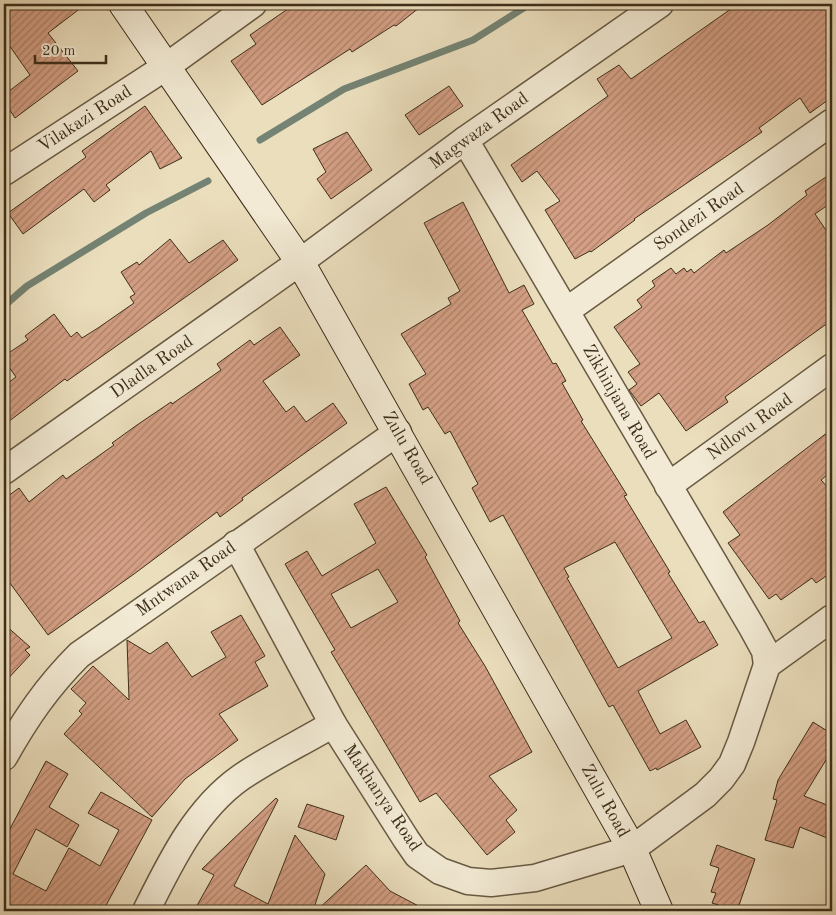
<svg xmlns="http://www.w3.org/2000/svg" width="836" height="915" font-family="'Old Standard TT',serif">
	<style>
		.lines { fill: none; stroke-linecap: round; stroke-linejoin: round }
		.stream { stroke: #748373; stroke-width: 7 }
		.building { fill: url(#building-hatch); stroke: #3e2e1a; fill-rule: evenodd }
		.street-casing { stroke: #695a43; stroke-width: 29 }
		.secondary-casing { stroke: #3e2e1a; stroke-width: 30 }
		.street { stroke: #f2ead4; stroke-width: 26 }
		.secondary { stroke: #f2ead4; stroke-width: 28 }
		.labels { text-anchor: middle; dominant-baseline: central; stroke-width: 4; stroke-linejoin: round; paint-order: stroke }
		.street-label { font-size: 18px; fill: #3e2e1a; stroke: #f2ead4 }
	</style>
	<defs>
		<pattern id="building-hatch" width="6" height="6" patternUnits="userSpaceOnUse" patternTransform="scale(1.25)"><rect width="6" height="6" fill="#d49f84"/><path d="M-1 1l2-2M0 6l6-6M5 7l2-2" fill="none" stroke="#ad826b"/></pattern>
	</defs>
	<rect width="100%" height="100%" fill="#ebdebd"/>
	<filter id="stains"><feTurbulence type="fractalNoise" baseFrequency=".004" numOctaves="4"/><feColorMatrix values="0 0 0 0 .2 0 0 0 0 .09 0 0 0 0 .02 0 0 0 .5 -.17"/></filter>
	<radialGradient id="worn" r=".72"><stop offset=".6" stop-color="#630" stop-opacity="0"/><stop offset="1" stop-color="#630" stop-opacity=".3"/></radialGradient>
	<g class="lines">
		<!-- stream -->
		<g class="stream">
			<path d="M 260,140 L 344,89 L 473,40 L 530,4"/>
			<path d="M 4,306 L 27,286 L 146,213 L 208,181"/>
		</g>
	</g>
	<!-- building -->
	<g class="building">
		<path d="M 4,4 L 86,4 L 48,33 L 78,71 L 15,118 L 4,101 L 4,95 L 30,75 L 4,38 Z"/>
		<path d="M 295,4 L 424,4 L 396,26 L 394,25 L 352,52 L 350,49 L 262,105 L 231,61 L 256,44 L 250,35 Z"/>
		<path d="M 738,4 L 832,4 L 832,97 L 810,113 L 800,98 L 759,128 L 762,132 L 740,147 L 634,219 L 635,220 L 591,252 L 590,251 L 575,259 L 545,210 L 560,201 L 537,171 L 522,182 L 511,165 L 608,96 L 597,79 L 619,65 L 631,79 Z"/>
		<path d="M 449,86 L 463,106 L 419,135 L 405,115 Z"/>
		<path d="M 145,106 L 182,158 L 160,169 L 151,151 L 106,185 L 110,190 L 94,202 L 84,189 L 23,234 L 8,213 L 86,157 L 82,151 Z"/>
		<path d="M 347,132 L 372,170 L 331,199 L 317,179 L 326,172 L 313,149 Z"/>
		<path d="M 832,173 L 832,202 L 815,214 L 832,239 L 832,320 L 725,397 L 728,402 L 686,431 L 659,393 L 641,406 L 629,390 L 637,384 L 628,372 L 640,364 L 614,327 L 642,307 L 637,300 L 655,286 L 652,281 L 671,268 L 676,274 L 684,268 L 687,272 L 691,269 L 694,273 L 724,250 L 726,253 L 768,225 L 807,195 L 805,191 Z"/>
		<path d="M 463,202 L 509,293 L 524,285 L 534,304 L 522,310 L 553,364 L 556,363 L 566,381 L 562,383 L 583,420 L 581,421 L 627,495 L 624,496 L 670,572 L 668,573 L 699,623 L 704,621 L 718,645 L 638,691 L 660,734 L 686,720 L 701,747 L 657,770 L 656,768 L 650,771 L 613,705 L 609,707 L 503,515 L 490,522 L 472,488 L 478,484 L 450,431 L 445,434 L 428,407 L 423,410 L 409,384 L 426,374 L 401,334 L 451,304 L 448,298 L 460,291 L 424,223 ZM 615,542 L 672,638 L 618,668 L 567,578 L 569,577 L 564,568 Z"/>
		<path d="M 170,239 L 189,263 L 223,240 L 238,260 L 67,381 L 65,379 L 4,425 L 4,386 L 16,377 L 4,360 L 4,356 L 28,340 L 25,336 L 54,314 L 71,337 L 77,332 L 82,338 L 98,328 L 134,303 L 130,297 L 135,294 L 121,272 L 137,262 L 139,265 Z"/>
		<path d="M 280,327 L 300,355 L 263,381 L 286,412 L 294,406 L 306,422 L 333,403 L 347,423 L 242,498 L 243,500 L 220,517 L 217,512 L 134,574 L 48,635 L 4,575 L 4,499 L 19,488 L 29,502 L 63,475 L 66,479 L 114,445 L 112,443 L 137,425 L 171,402 L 172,404 L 221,370 L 217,364 L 250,340 L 254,345 Z"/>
		<path d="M 832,429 L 832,471 L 821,480 L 832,492 L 832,572 L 816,583 L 812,578 L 781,600 L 776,594 L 769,599 L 728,543 L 740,535 L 723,512 Z"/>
		<path d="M 386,487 L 427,555 L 425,557 L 460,621 L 458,623 L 485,666 L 532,752 L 489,776 L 517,810 L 506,820 L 515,832 L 487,855 L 436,793 L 420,802 L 331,652 L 335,650 L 285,564 L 307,551 L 322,576 L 376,543 L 354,504 ZM 378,569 L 398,602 L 351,628 L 331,594 Z"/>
		<path d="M 241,615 L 265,656 L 255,662 L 268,686 L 219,714 L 238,740 L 185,779 L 152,817 L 64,734 L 82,714 L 79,711 L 86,703 L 71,689 L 93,666 L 129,700 L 127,640 L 150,654 L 167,642 L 192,677 L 226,657 L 211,632 Z"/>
		<path d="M 4,624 L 30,647 L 25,650 L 30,655 L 4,683 Z"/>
		<path d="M 813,722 L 832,734 L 832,750 L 804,796 L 832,807 L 832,840 L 800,827 L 793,848 L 765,840 L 777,800 L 773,799 L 778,780 Z"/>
		<path d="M 46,761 L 68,774 L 49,807 L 79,825 L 67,847 L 36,829 L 13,874 L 46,891 L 69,848 L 100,866 L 119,830 L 88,813 L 101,792 L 152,820 L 103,911 L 4,911 L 4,840 Z"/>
		<path d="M 276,798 L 278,800 L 234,886 L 268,904 L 295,835 L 325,874 L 313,911 L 194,911 L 214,875 L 202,869 Z"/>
		<path d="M 307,804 L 344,816 L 336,840 L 298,827 Z"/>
		<path d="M 717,845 L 755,859 L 737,911 L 712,903 L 716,893 L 711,892 L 719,868 L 710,865 Z"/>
		<path d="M 366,865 L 390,891 L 428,911 L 316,911 Z"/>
	</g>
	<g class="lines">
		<defs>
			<g id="street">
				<path d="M 465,140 L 753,629 L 765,651 L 767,665"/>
				<path d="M 4,172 L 167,66 L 253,4"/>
				<path d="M 566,311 L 832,122"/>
				<path d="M 4,471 L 300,262 L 465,140 L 660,4"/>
				<path d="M 668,486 L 832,367"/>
				<path d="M 236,544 L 333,724 L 406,839 L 417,855 L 440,871 L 468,881 L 491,883 L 535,878 L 632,849 L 705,795 L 721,779 L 732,764 L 741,742 L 767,665 L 832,618"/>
				<path d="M 4,757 C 26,718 47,687 79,655 L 398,432"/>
				<path d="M 146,911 C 170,863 195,810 240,778 C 269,758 303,742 333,724"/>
			</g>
			<path id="secondary" d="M 123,4 L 300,262 L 632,849 L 659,911"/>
		</defs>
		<!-- street casing -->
		<use href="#street" class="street-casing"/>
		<!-- secondary casing -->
		<use href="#secondary" class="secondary-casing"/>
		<!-- street -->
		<use href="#street" class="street"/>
		<!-- secondary -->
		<use href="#secondary" class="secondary"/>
	</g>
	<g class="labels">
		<!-- street labels -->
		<g class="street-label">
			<text transform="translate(85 119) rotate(-33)">Vilakazi Road</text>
			<text transform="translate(479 131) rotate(-36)">Magwaza Road</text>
			<text transform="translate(699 217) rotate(-35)">Sondezi Road</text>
			<text transform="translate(152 367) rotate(-35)">Dladla Road</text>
			<text transform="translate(619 402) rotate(60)">Zikhinjana Road</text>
			<text transform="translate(750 427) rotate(-36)">Ndlovu Road</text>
			<text transform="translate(407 448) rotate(60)">Zulu Road</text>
			<text transform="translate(186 579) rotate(-35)">Mntwana Road</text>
			<text transform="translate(382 798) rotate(56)">Makhanya Road</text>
			<text transform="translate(605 801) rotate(61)">Zulu Road</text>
		</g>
	</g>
	<!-- margin -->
	<rect width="836" height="915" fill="none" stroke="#ebdebd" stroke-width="20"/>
	<rect x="5" y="5" width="826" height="905" fill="none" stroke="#3e2e1a" stroke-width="2.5"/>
	<rect x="10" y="10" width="816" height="895" fill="none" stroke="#3e2e1a"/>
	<!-- scale -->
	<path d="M35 55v8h71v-8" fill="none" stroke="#3e2e1a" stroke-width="2.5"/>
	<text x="42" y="55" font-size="15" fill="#3e2e1a" stroke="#f2ead4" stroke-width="4" paint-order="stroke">20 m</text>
	<rect width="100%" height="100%" filter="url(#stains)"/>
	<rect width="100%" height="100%" fill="url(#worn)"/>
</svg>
